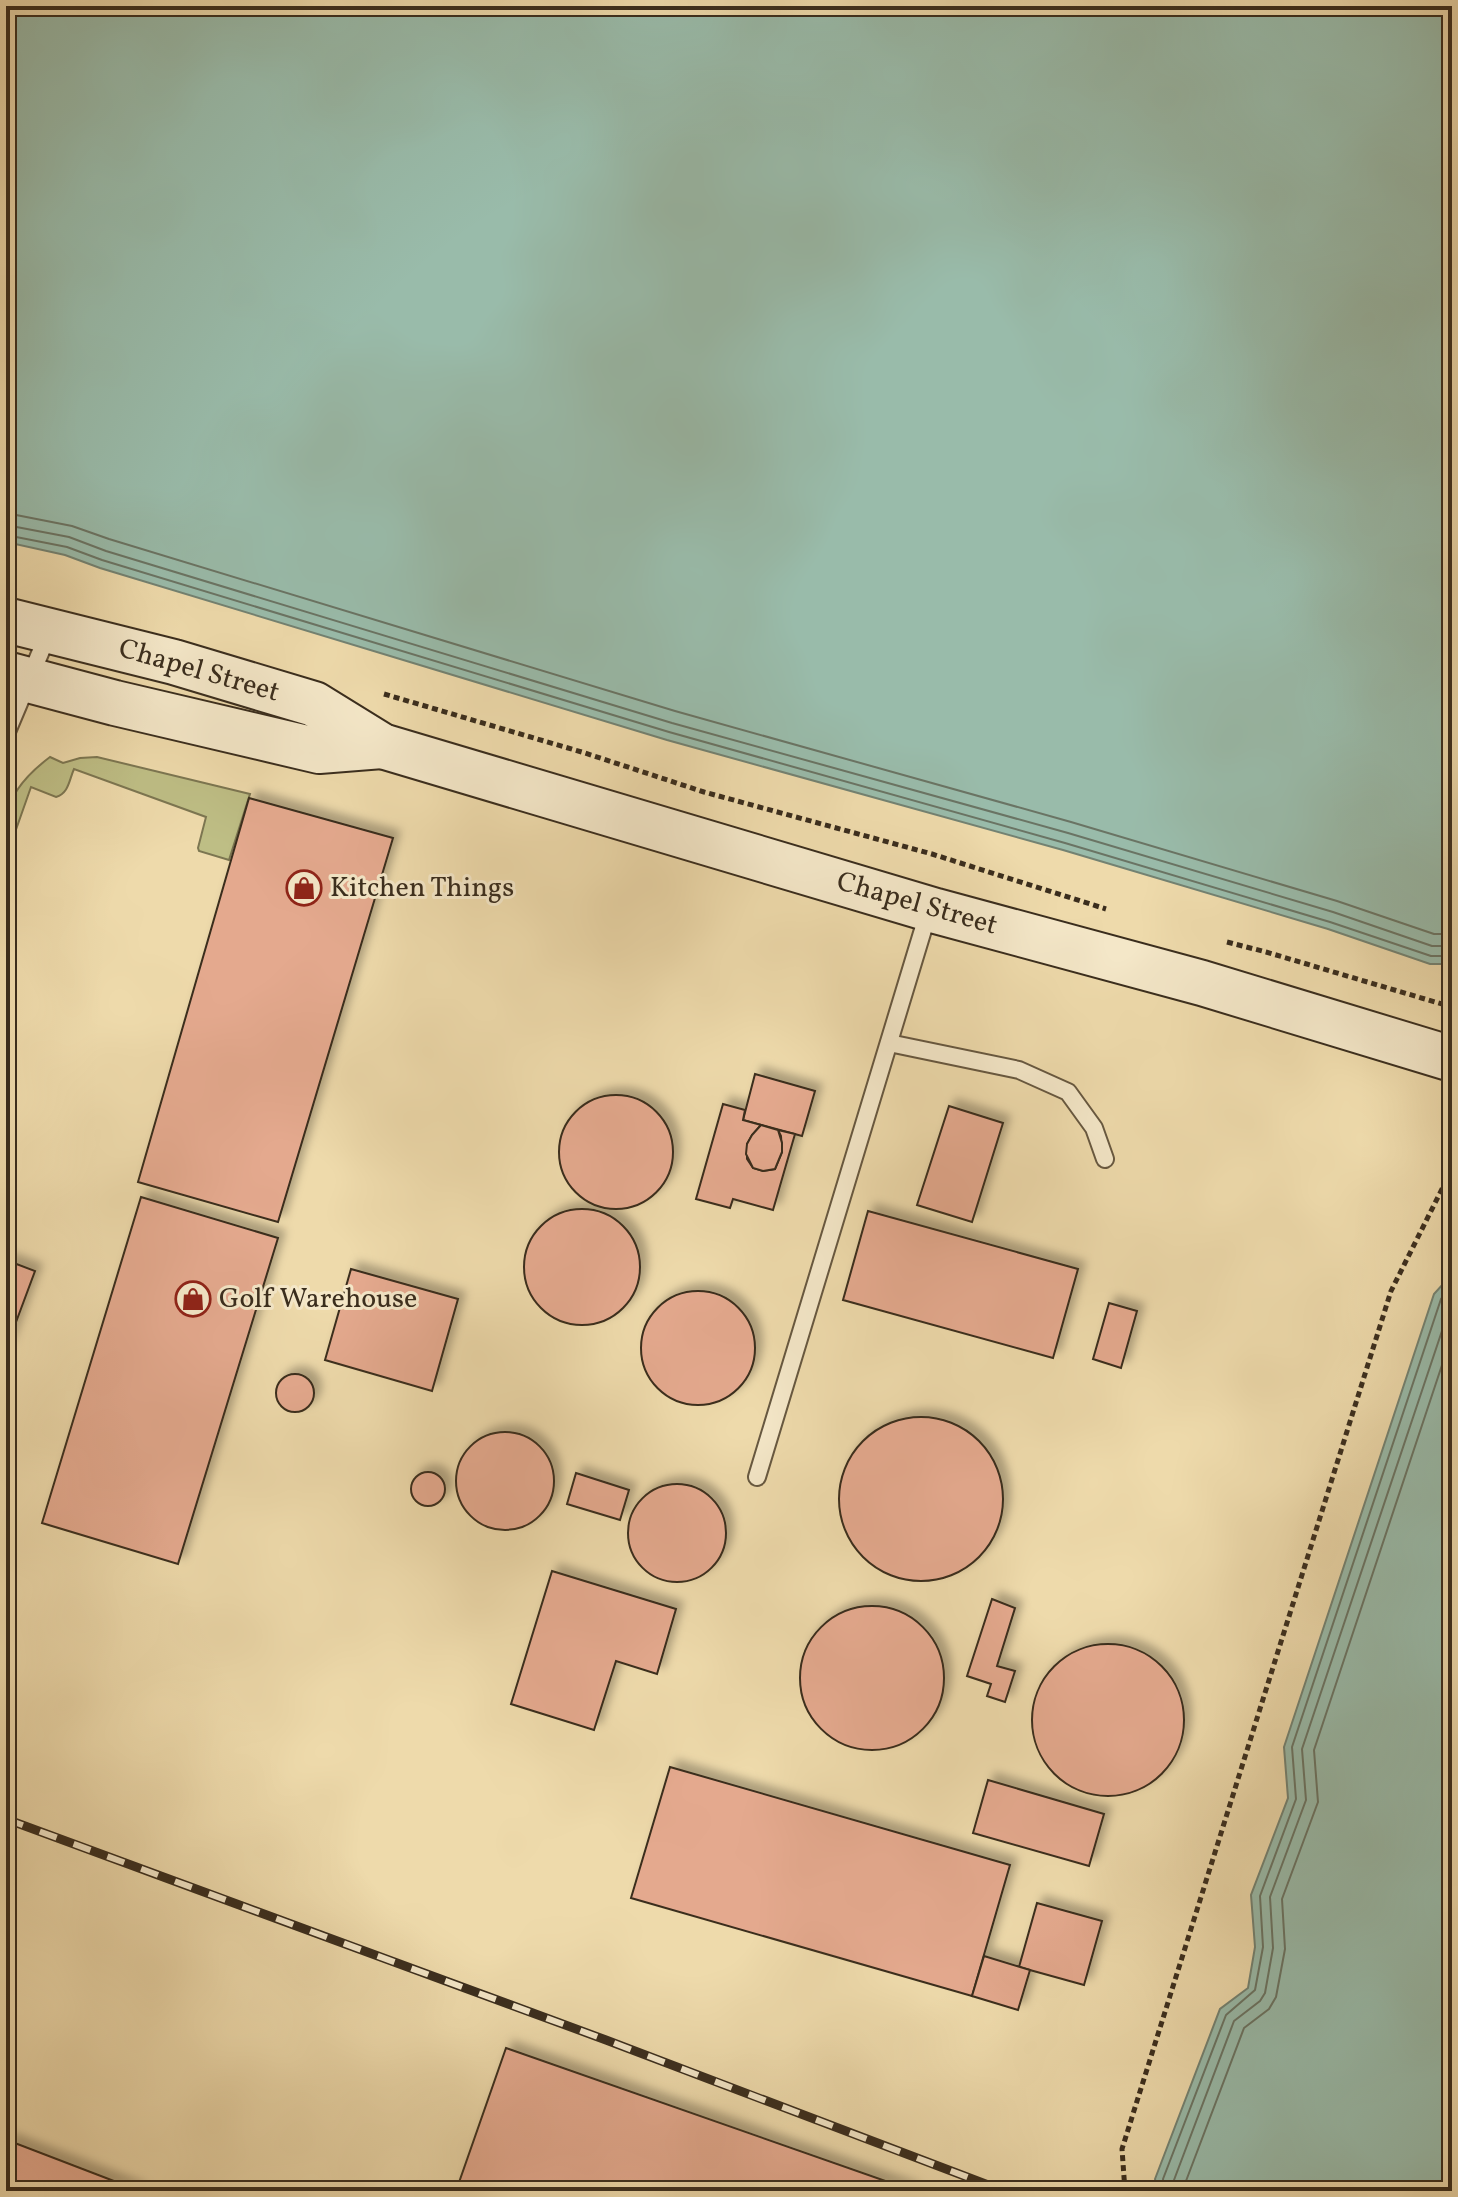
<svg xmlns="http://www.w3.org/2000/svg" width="1458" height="2197" font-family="Vollkorn,serif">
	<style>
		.green { fill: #bebe85; stroke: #7c7651; stroke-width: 2 }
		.water { fill: #9ba; stroke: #738272; stroke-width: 2 }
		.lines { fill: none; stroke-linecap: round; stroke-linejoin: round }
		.shore { stroke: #6a7464; stroke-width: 2 }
		.building { fill: #e4a98e; stroke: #3a2d1d; stroke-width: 2; filter: url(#shadow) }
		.service-casing { stroke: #675840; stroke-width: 20 }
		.secondary-casing { stroke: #3a2d1d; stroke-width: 48 }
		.path { stroke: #3a2d1d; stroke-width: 5; stroke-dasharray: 6 4; stroke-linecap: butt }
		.service { stroke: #f4e7c8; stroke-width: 16 }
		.secondary { stroke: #f4e7c8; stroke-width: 44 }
		.rail-casing { stroke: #3a2d1d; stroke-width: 9 }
		.rail { stroke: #f4e7c8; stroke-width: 6; stroke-dasharray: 18; stroke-linecap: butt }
		.labels { text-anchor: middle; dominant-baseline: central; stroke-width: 6; stroke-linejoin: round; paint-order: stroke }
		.street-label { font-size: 28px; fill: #3a2d1d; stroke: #f4e7c8 }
		.poi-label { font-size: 28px; fill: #3a2d1d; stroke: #f4e7c8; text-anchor: start }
	</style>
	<defs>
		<filter id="shadow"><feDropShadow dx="7" dy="-7" stdDeviation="4" flood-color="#0004"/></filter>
	</defs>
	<rect width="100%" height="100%" fill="#eedaab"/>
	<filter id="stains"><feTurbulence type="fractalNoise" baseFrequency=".0025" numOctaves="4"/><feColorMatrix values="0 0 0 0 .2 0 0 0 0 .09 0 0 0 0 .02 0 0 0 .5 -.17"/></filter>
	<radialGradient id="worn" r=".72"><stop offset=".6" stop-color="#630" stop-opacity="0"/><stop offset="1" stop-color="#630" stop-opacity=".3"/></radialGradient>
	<!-- green -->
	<path class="green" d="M 50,757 L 63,763 L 80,758 L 97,757 L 250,794 L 229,860 L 199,851 L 198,848 L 206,817 L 74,769 C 69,780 69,793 56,797 L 31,787 L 6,858 C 6,845 4,831 6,819 C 9,793 30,772 50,757 Z"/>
	<!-- water -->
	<g class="water">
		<path d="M 6,6 L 1452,6 L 1452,964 L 1430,964 L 1328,929 L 1063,850 L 667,740 L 100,568 L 65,555 L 6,542 Z"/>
		<path d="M 1452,1274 L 1452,2191 L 1157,2191 L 1155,2179 L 1220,2009 L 1248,1988 L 1255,1947 L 1251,1895 L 1288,1798 L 1284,1747 L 1434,1294 Z"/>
	</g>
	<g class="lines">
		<!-- shore -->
		<g class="shore">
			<path d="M 6,513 L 72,526 L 109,539 L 675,711 L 1071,822 L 1337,901 L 1434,934 L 1452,934"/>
			<path d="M 6,525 L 69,537 L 106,551 L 672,723 L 1068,833 L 1333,912 L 1432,946 L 1452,946"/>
			<path d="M 6,535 L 67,547 L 102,560 L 669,732 L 1065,843 L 1330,922 L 1431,956 L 1452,956"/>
			<path d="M 1164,2191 L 1163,2179 L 1226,2015 L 1255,1990 L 1263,1947 L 1260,1896 L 1296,1799 L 1292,1747 L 1441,1299 L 1452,1286"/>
			<path d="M 1174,2191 L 1174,2180 L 1234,2021 L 1260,2001 L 1265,1993 L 1273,1948 L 1270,1897 L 1306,1800 L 1302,1749 L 1452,1301"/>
			<path d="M 1186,2191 L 1186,2181 L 1244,2028 L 1269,2009 L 1276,1997 L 1285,1949 L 1282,1899 L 1318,1802 L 1314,1750 L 1452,1335"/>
		</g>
	</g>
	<!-- building -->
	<g class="building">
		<path d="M 249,798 L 393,838 L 278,1222 L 138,1182 Z"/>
		<path d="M 755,1074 L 815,1091 L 802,1136 L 743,1120 Z"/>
		<circle cx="616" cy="1152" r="57"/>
		<path d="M 723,1104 L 745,1110 L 743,1120 L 761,1125 L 752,1135 L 747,1144 L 747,1159 L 753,1168 L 763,1171 L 775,1169 L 782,1152 L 781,1136 L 778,1130 L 795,1134 L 773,1210 L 733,1199 L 730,1208 L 696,1199 Z"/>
		<path d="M 949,1106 L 1003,1123 L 972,1222 L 917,1205 Z"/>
		<path d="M 761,1125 L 778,1130 L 782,1143 L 782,1152 L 775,1169 L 763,1171 L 753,1168 L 746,1154 L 747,1144 L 752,1135 Z"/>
		<path d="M 141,1197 L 278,1238 L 178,1564 L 42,1523 Z"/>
		<circle cx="582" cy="1267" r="58"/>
		<path d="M 868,1211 L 1078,1269 L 1053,1358 L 843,1300 Z"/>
		<path d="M 6,1260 L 35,1271 L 6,1349 Z"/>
		<path d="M 351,1269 L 458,1299 L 432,1391 L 325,1360 Z"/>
		<circle cx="698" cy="1348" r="57"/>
		<path d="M 1109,1303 L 1137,1311 L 1121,1368 L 1093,1359 Z"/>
		<circle cx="295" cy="1393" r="19"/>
		<circle cx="921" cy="1499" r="82"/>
		<circle cx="505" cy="1481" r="49"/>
		<circle cx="428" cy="1489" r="17"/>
		<path d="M 576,1473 L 629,1490 L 620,1520 L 567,1504 Z"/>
		<circle cx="677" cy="1533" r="49"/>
		<path d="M 552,1571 L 676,1609 L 657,1674 L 616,1661 L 594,1730 L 511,1704 Z"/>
		<path d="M 992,1599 L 1015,1608 L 997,1666 L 1015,1671 L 1005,1702 L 987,1696 L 991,1684 L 967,1676 Z"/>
		<circle cx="872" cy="1678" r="72"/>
		<circle cx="1108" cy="1720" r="76"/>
		<path d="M 670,1767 L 1010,1865 L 972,1996 L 631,1898 Z"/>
		<path d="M 988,1780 L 1104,1814 L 1089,1866 L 973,1833 Z"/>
		<path d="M 1037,1903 L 1102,1921 L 1084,1985 L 1019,1967 Z"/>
		<path d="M 984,1956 L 1030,1970 L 1018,2010 L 972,1996 Z"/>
		<path d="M 506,2048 L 914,2191 L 456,2191 Z"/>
		<path d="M 7,2140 L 140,2191 L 6,2191 Z"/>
	</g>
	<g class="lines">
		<defs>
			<g id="service">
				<path d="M 6,734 L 49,632"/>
				<path d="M 889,1043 L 1019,1070 L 1068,1092 L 1094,1128 L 1105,1159"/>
				<path d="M 757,1477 L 929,910"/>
			</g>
			<g id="secondary">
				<path d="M 6,620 L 174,662 L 314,704 L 382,746 L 936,911 L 1202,983 L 1452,1059"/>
				<path d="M 6,674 L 115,703 L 319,751 L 382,746"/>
			</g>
		</defs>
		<!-- service casing -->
		<use href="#service" class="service-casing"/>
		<!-- secondary casing -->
		<use href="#secondary" class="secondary-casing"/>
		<!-- path -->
		<g class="path">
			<path d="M 384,694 L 585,753 L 704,792 L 932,854 L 1106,909"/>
			<path d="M 1227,942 L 1266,952 L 1452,1007"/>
			<path d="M 1125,2191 L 1122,2149 L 1391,1291 L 1444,1185 L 1452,1153"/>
		</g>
		<!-- service -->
		<use href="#service" class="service"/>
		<!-- secondary -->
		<use href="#secondary" class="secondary"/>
		<defs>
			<path id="rail" d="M 6,1819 L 606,2040 L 1004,2191"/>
		</defs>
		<!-- rail casing -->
		<use href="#rail" class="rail-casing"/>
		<!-- rail -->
		<use href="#rail" class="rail"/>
	</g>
	<!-- icons -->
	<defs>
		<symbol id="shop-ring" viewBox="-11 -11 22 22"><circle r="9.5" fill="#f4e7c8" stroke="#8f2418" stroke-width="1.5"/><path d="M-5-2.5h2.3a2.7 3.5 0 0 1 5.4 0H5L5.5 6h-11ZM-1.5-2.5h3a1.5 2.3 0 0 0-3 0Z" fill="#8f2418"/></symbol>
	</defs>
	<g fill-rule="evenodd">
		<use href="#shop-ring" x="284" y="868" width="40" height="40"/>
		<use href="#shop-ring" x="173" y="1279" width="40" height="40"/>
	</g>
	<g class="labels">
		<!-- street labels -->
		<g class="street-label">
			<text transform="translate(199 671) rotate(16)">Chapel Street</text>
			<text transform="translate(917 904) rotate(16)">Chapel Street</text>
		</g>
		<!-- poi labels -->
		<g class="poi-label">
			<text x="330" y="888">Kitchen Things</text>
			<text x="219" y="1299">Golf Warehouse</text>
		</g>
	</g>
	<!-- margin -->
	<rect width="1458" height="2197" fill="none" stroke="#eedaab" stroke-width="32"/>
	<rect x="8" y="8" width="1442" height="2181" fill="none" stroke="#3a2d1d" stroke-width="4"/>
	<rect x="16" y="16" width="1426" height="2165" fill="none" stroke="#3a2d1d" stroke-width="2"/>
	<rect width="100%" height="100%" filter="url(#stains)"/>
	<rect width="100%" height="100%" fill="url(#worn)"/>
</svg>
